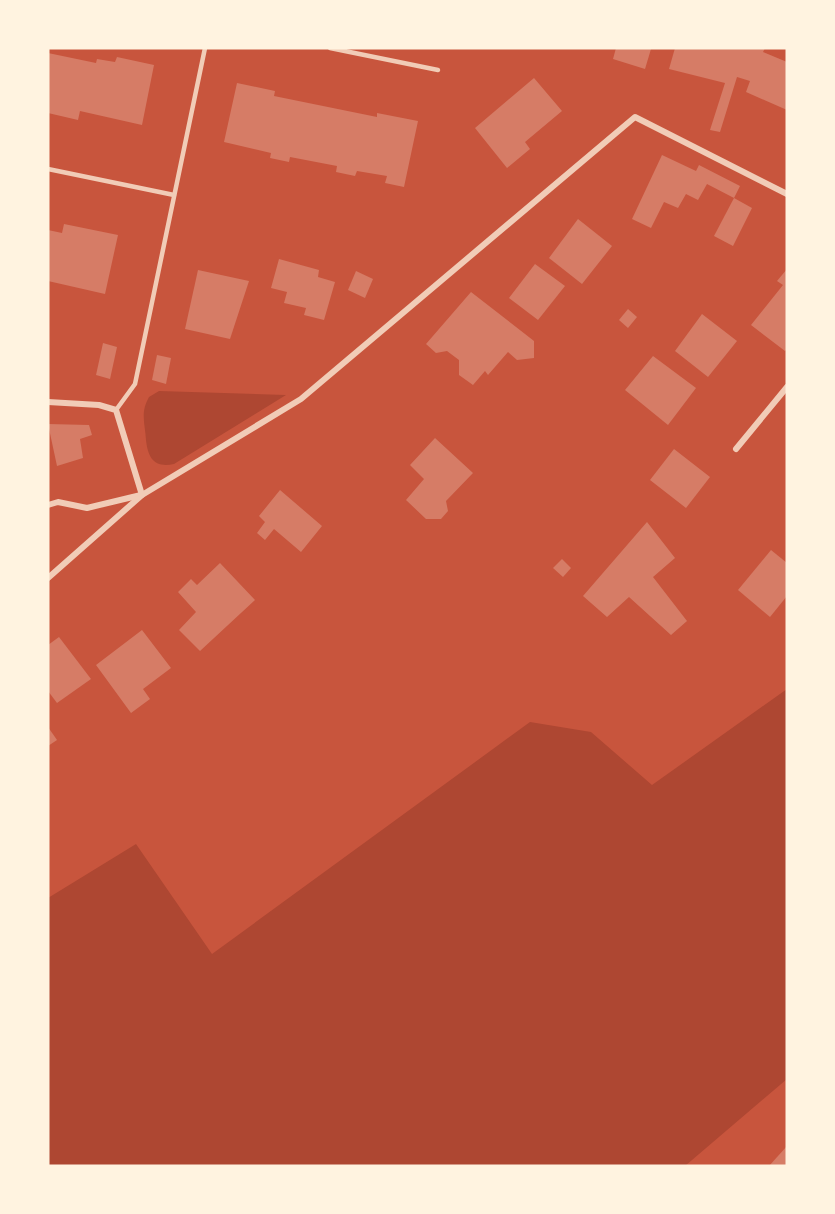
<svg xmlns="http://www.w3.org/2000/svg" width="835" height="1214" font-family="Rubik,sans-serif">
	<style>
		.green { fill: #ae4732 }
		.building { fill: #d67c66 }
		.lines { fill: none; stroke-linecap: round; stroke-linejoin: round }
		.service { stroke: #f1ccb7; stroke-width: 4.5 }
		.minor { stroke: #f1ccb7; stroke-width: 6 }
	</style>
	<rect width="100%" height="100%" fill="#c8553d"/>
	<!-- green -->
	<g class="green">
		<path d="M 159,391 L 286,395 L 174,464 C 154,468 148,458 146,440 C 145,423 140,413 149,397 Z"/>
		<path d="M 787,689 L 787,1079 L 685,1166 L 48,1166 L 48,898 L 136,844 L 212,954 L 530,722 L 591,732 L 652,785 Z"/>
	</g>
	<!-- building -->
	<g class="building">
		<path d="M 616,48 L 651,49 L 645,69 L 613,59 Z"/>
		<path d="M 675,48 L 765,48 L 763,52 L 787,62 L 787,110 L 746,92 L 750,81 L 737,77 L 720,132 L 710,130 L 725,83 L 669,69 Z"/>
		<path d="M 48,53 L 96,63 L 97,59 L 115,62 L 117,57 L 154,65 L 142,125 L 80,111 L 78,120 L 48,113 Z"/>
		<path d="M 534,78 L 562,111 L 525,142 L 530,149 L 507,168 L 475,128 Z"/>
		<path d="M 237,83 L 275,91 L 274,96 L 377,117 L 377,113 L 418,121 L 404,187 L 385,183 L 387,176 L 357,171 L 355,176 L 336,172 L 337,166 L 290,157 L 289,162 L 270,158 L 271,153 L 224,142 Z"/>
		<path d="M 662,155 L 696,171 L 699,165 L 740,186 L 734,198 L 707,184 L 698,200 L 686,194 L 678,208 L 664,202 L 651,228 L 632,219 Z"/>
		<path d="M 734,198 L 752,208 L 733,246 L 714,236 Z"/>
		<path d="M 578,219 L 612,246 L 582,284 L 549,258 Z"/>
		<path d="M 64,224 L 118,235 L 105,294 L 48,281 L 48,230 L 62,233 Z"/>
		<path d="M 279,259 L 319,270 L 318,277 L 335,282 L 324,320 L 304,315 L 306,308 L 284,303 L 287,292 L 271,288 Z"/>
		<path d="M 535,264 L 565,286 L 538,320 L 509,298 Z"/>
		<path d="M 787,269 L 787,349 L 785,351 L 751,325 L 783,285 L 777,281 Z"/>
		<path d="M 198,270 L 249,281 L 230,339 L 185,329 Z"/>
		<path d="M 356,271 L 373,279 L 365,298 L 348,290 Z"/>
		<path d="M 471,292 L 534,341 L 534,358 L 517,360 L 508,352 L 488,375 L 485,371 L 473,385 L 459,375 L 459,360 L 447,351 L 436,353 L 426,344 Z"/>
		<path d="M 628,309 L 637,317 L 628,328 L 619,320 Z"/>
		<path d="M 702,314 L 737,341 L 708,377 L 675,351 Z"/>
		<path d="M 103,343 L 117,347 L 110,379 L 96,375 Z"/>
		<path d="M 157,355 L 171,358 L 166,384 L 152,380 Z"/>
		<path d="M 653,356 L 696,388 L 668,425 L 625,390 Z"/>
		<path d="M 48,424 L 89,425 L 92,435 L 80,439 L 83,458 L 57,466 Z"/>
		<path d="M 435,438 L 473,473 L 446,501 L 448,511 L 441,519 L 426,519 L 406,500 L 424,479 L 410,465 Z"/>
		<path d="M 674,449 L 710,477 L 686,508 L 650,480 Z"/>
		<path d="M 280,490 L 322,526 L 301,552 L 274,529 L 265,540 L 257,533 L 265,522 L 259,516 Z"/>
		<path d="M 647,522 L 675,558 L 653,577 L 687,621 L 671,635 L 629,597 L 607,617 L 583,596 Z"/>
		<path d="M 771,550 L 787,563 L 787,596 L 770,617 L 738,590 Z"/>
		<path d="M 562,559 L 571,568 L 563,577 L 553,568 Z"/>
		<path d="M 220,563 L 255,600 L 200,651 L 179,630 L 196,612 L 178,592 L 191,579 L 197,585 Z"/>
		<path d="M 142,630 L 171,668 L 143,689 L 150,699 L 131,713 L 96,665 Z"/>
		<path d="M 59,637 L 91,679 L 57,703 L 48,691 L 48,645 Z"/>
		<path d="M 48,727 L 57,740 L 48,746 Z"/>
		<path d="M 787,1146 L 787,1166 L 769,1166 Z"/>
	</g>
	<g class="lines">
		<!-- service -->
		<g class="service">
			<path d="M 330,48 L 438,70"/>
			<path d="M 48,169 L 174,195"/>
			<path d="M 116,410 L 135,384 L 205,48"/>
		</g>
		<!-- minor -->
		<g class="minor">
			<path d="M 48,402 L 99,405 L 116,410 L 142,495"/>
			<path d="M 736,449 L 787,387"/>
			<path d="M 48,505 L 58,502 L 87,508 L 141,495"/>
			<path d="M 48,578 L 142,495 L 301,399 L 635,117 L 787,194"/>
		</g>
	</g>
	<!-- border -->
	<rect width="835" height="1214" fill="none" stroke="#fff3e0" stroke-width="99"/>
</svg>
